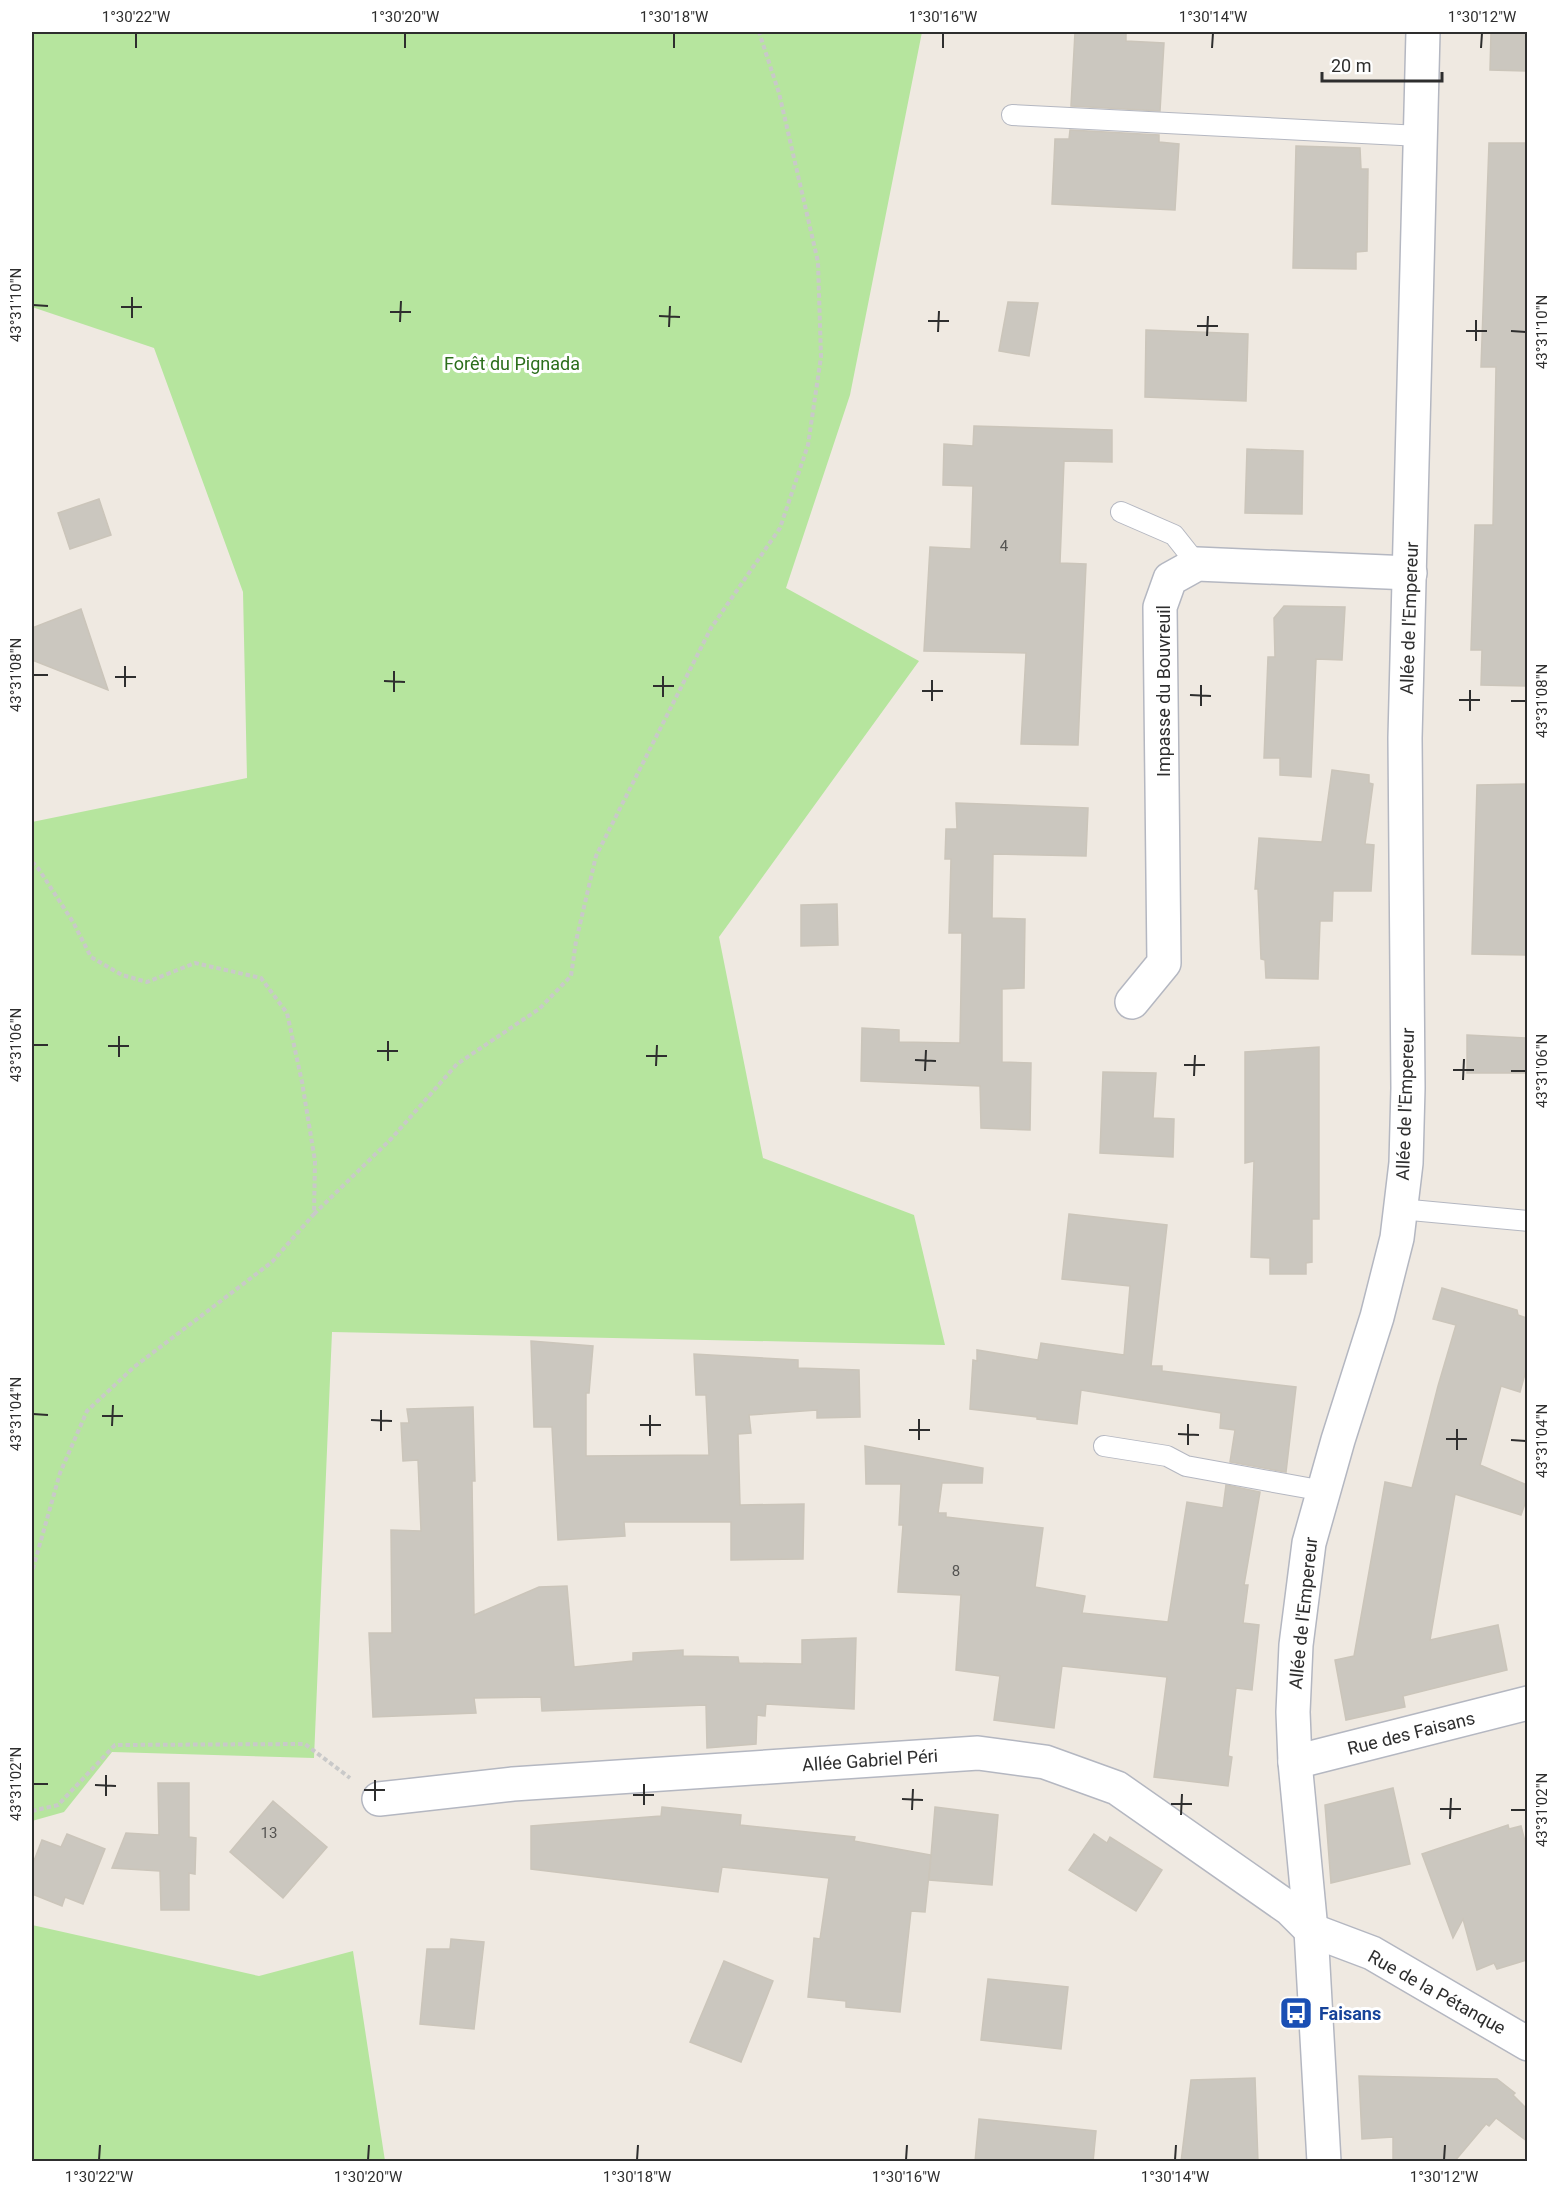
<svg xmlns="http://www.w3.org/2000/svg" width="1559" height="2193" font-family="Roboto,sans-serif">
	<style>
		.green { fill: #b6e59e }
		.building { fill: #cbc7bf; stroke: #cbc5ba; stroke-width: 1.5 }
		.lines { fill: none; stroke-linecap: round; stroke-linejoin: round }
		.lane-casing { stroke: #b4b7c1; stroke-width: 22 }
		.street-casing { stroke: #b4b7c1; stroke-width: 36 }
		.secondary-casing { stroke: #b4b7c1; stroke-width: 36 }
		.path { stroke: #c9c9c9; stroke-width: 4; stroke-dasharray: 4.5 3; stroke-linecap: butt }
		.lane { stroke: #fff; stroke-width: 20 }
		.street { stroke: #fff; stroke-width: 33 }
		.secondary { stroke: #fff; stroke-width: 33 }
		.ticks { fill: none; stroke: #2e2e2e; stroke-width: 2 }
		.labels { text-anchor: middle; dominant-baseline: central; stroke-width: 6; stroke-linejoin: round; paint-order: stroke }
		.number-label { font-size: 15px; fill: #555452 }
		.park-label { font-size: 18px; fill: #2c6e1b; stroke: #fff }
		.street-label { font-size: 18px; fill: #2e2e2e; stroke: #fff }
		.transit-label { font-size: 18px; font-weight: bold; fill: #164399; stroke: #fff; text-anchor: start }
		.neatline { fill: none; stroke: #2e2e2e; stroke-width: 2 }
		.ticks-label { font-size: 15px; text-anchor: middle; fill: #2e2e2e }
	</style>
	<rect width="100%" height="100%" fill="#efe9e1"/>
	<!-- green -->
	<g class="green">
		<path d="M 32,32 L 922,32 L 850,395 L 786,588 L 919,661 L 719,937 L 763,1158 L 914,1215 L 945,1345 L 332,1332 L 314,1758 L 112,1752 L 64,1812 L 32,1821 L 32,822 L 247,778 L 243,592 L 154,348 L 32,307 Z"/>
		<path d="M 32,1925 L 259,1976 L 353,1951 L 385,2161 L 32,2161 Z"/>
	</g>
	<!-- building -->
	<g class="building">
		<path d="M 1075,32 L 1126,32 L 1126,41 L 1164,43 L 1160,111 L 1071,106 Z"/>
		<path d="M 1491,32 L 1527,32 L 1527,71 L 1490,70 Z"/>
		<path d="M 1070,130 L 1159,135 L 1159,142 L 1179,144 L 1175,210 L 1052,204 L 1055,139 L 1069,139 Z"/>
		<path d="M 1489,143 L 1527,143 L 1527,686 L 1481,685 L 1482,650 L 1471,650 L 1475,525 L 1493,525 L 1496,367 L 1481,367 Z"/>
		<path d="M 1296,146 L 1360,148 L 1361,169 L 1368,169 L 1367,251 L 1356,252 L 1356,269 L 1293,268 Z"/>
		<path d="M 1008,302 L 1038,303 L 1029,356 L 999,351 Z"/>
		<path d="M 1146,330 L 1248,334 L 1246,401 L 1145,397 Z"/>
		<path d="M 974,426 L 1112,430 L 1112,462 L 1064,461 L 1060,563 L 1086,564 L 1078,745 L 1021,744 L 1026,653 L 924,651 L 930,547 L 971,549 L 973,486 L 943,485 L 944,444 L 973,446 Z"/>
		<path d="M 1247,449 L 1303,451 L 1302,514 L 1245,513 Z"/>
		<path d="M 99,499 L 111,535 L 70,549 L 58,513 Z"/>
		<path d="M 1284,606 L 1345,607 L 1342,660 L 1316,659 L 1311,777 L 1280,775 L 1280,758 L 1264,758 L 1268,657 L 1275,657 L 1274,618 Z"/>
		<path d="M 81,609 L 108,690 L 32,660 L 32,628 Z"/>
		<path d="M 1332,770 L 1369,775 L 1369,783 L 1373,784 L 1365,844 L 1374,845 L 1371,891 L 1333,891 L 1332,921 L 1320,921 L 1318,979 L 1266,978 L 1265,960 L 1261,959 L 1258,889 L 1255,889 L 1259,838 L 1322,842 Z"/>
		<path d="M 1527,784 L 1527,955 L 1472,954 L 1477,785 Z"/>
		<path d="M 956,803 L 1088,808 L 1086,856 L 993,854 L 992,918 L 1025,919 L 1024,988 L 1002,989 L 1002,1062 L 1031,1063 L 1030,1130 L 981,1128 L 980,1086 L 861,1081 L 862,1028 L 899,1030 L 899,1042 L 960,1043 L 962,933 L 949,933 L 951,859 L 945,859 L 946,829 L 957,829 Z"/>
		<path d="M 837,904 L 838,945 L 801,946 L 801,905 Z"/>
		<path d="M 1467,1035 L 1527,1038 L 1527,1073 L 1467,1073 Z"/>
		<path d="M 1319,1047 L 1319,1219 L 1312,1219 L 1312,1262 L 1306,1263 L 1306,1274 L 1270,1274 L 1270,1258 L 1251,1257 L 1254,1161 L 1245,1163 L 1245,1052 Z"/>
		<path d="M 1103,1072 L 1156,1073 L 1153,1118 L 1174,1119 L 1173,1157 L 1100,1153 Z"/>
		<path d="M 1069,1214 L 1167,1225 L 1151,1366 L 1162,1366 L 1162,1371 L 1296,1387 L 1286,1472 L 1230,1462 L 1235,1430 L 1220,1428 L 1221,1413 L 1081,1390 L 1077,1424 L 1037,1419 L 1037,1417 L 970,1409 L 973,1360 L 977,1361 L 977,1350 L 1038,1360 L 1041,1343 L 1124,1355 L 1130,1286 L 1062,1279 Z"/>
		<path d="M 1442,1288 L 1517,1310 L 1518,1315 L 1527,1318 L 1527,1367 L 1520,1392 L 1501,1386 L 1480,1465 L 1527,1485 L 1527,1498 L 1521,1515 L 1455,1494 L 1430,1640 L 1498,1625 L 1507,1670 L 1403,1696 L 1405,1707 L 1346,1720 L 1335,1660 L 1354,1656 L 1385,1482 L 1412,1488 L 1438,1386 L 1456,1325 L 1433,1319 Z"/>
		<path d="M 531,1341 L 593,1346 L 589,1393 L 586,1393 L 586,1456 L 709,1455 L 706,1395 L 696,1395 L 694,1354 L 798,1360 L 798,1368 L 859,1370 L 860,1417 L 817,1418 L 817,1410 L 749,1415 L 751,1433 L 738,1434 L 740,1505 L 804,1504 L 803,1559 L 731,1560 L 731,1522 L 624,1522 L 625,1536 L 558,1540 L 552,1427 L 534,1427 Z"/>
		<path d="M 473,1407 L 475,1481 L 472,1481 L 474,1615 L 539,1587 L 567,1586 L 574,1667 L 633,1661 L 633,1653 L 683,1650 L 683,1656 L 738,1657 L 739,1663 L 802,1664 L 802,1640 L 856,1638 L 854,1709 L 766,1704 L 765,1716 L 757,1715 L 756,1744 L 707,1748 L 706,1705 L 542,1711 L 541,1697 L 474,1698 L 476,1713 L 373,1717 L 369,1633 L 392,1633 L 391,1530 L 421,1531 L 418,1460 L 403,1461 L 401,1423 L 409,1423 L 407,1409 Z"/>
		<path d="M 865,1446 L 983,1468 L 982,1483 L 942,1483 L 938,1513 L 946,1513 L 946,1517 L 1043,1528 L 1035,1587 L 1085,1596 L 1082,1613 L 1168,1622 L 1187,1502 L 1223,1508 L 1226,1485 L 1260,1492 L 1244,1585 L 1248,1585 L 1243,1623 L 1259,1625 L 1252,1690 L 1236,1688 L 1228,1756 L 1232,1757 L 1228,1786 L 1154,1777 L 1167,1677 L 1062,1666 L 1054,1728 L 994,1720 L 1000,1676 L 956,1670 L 961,1595 L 898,1592 L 903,1525 L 899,1525 L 901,1484 L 866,1484 Z"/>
		<path d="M 158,1783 L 189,1783 L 189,1837 L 196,1838 L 195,1874 L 189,1873 L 189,1910 L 161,1910 L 160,1871 L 112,1868 L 126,1833 L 159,1835 Z"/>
		<path d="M 1393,1788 L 1410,1864 L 1331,1883 L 1325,1805 Z"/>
		<path d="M 273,1801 L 327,1847 L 283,1898 L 230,1852 Z"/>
		<path d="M 662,1807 L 741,1815 L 740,1825 L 855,1837 L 854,1841 L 931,1855 L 925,1912 L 911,1911 L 900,2012 L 846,2007 L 846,2001 L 808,1997 L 814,1938 L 820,1939 L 829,1878 L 722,1867 L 718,1892 L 531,1869 L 531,1826 L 661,1816 Z"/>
		<path d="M 935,1807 L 998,1815 L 992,1885 L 929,1880 Z"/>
		<path d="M 1508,1825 L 1509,1829 L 1521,1826 L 1527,1849 L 1527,1960 L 1497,1969 L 1494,1963 L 1477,1970 L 1463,1919 L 1453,1938 L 1422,1854 Z"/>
		<path d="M 67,1834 L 105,1849 L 83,1904 L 65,1897 L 62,1906 L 32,1894 L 32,1866 L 42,1840 L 61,1847 Z"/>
		<path d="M 1094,1834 L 1107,1843 L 1110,1837 L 1162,1870 L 1136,1911 L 1069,1870 Z"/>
		<path d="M 451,1939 L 484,1942 L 474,2029 L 420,2024 L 427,1949 L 450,1949 Z"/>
		<path d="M 724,1961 L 773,1981 L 741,2062 L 690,2042 Z"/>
		<path d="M 988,1979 L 1068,1987 L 1061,2049 L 981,2040 Z"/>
		<path d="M 1359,2076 L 1497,2079 L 1515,2093 L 1513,2095 L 1527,2109 L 1527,2141 L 1496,2118 L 1489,2126 L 1486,2124 L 1454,2162 L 1393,2162 L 1393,2137 L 1362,2139 Z"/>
		<path d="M 1255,2078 L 1258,2162 L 1181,2162 L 1191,2080 Z"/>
		<path d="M 979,2119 L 1096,2131 L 1093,2162 L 975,2162 Z"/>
	</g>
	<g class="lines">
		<defs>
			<g id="lane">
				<path d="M 1012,115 L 1420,136"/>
				<path d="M 1121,512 L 1174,535 L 1197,564"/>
				<path d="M 1400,1209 L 1528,1221"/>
				<path d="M 1104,1446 L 1167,1456 L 1186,1466 L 1324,1491"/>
			</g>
			<g id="street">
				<path d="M 1132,1002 L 1164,963 L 1160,607 L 1170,579 L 1197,564 L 1410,573"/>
				<path d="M 1295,1762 L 1528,1703"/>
				<path d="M 379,1799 L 513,1784 L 978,1753 L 1045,1762 L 1117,1788 L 1290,1909 L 1311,1930 L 1372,1953 L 1528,2044"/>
			</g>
			<path id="secondary" d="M 1324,2162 L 1311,1930 L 1295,1762 L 1293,1712 L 1296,1645 L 1309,1543 L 1338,1440 L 1377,1317 L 1397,1238 L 1406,1163 L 1408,1088 L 1405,738 L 1423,32"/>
		</defs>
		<!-- lane casing -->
		<use href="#lane" class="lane-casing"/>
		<!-- street casing -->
		<use href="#street" class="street-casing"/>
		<!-- secondary casing -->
		<use href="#secondary" class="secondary-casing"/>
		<!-- path -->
		<g class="path">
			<path d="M 32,862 L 38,868 L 73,922 L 91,957 L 122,975 L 147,982 L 195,963 L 261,978 L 287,1013 L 302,1082 L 315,1161 L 314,1214 L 272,1262 L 134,1367 L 87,1411 L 60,1473 L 32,1572"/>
			<path d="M 314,1214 L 391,1139 L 457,1064 L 539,1009 L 571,976 L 576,941 L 596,856 L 711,628 L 780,528 L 808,445 L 821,357 L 818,262 L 779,93 L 759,32"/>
			<path d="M 32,1811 L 58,1805 L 115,1745 L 305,1744 L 350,1778"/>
		</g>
		<!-- lane -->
		<use href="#lane" class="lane"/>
		<!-- street -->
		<use href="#street" class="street"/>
		<!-- secondary -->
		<use href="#secondary" class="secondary"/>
	</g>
	<!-- ticks -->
	<path class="ticks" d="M 136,48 L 136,33M 405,48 L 405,33M 674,48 L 674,33M 943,48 L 943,33M 1212,48 L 1213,33M 1481,48 L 1482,33M 33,305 L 48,306M 121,307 L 142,307M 390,312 L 411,312M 659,316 L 680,317M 132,318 L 132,297M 928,321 L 949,321M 400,322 L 401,301M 1197,326 L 1218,326M 669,327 L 670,306M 1466,331 L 1487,331M 1511,331 L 1526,332M 938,332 L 939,311M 1207,336 L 1208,316M 1476,341 L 1476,320M 33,675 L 48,675M 115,677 L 136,677M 384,681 L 405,682M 653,686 L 674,686M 125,687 L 125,666M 922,691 L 943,691M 394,692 L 394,671M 1190,695 L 1211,696M 663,697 L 663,676M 1459,700 L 1480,700M 932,701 L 932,680M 1511,701 L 1526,701M 1201,706 L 1201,685M 1470,711 L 1470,690M 33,1045 L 48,1045M 108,1046 L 129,1046M 377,1051 L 398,1051M 646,1056 L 667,1056M 119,1057 L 119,1036M 915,1060 L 936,1061M 388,1061 L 388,1041M 1184,1065 L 1205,1065M 656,1066 L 657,1045M 1453,1070 L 1474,1070M 925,1071 L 926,1050M 1511,1071 L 1526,1071M 1194,1076 L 1195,1055M 1463,1080 L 1464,1059M 33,1414 L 48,1415M 102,1416 L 123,1416M 371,1420 L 392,1421M 640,1425 L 661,1425M 112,1426 L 113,1405M 909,1430 L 930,1430M 381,1431 L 381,1410M 1178,1434 L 1199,1435M 650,1436 L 650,1415M 1446,1439 L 1467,1439M 919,1440 L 919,1419M 1511,1440 L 1526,1441M 1188,1445 L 1188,1424M 1457,1450 L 1457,1429M 33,1784 L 48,1784M 95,1785 L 116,1786M 364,1790 L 385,1790M 633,1795 L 654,1795M 106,1796 L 106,1775M 902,1799 L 923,1800M 375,1801 L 375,1780M 1171,1804 L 1192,1804M 644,1805 L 644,1784M 1440,1809 L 1461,1809M 912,1810 L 913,1789M 1511,1810 L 1526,1810M 1181,1815 L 1182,1794M 1450,1819 L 1451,1798M 99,2160 L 100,2145M 368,2160 L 369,2145M 637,2160 L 638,2145M 906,2160 L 907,2145M 1175,2160 L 1176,2145M 1444,2160 L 1445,2145"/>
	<!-- icons -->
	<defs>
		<symbol id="bus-square" viewBox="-11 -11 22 22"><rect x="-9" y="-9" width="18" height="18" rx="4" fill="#1a4fb4" stroke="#fff"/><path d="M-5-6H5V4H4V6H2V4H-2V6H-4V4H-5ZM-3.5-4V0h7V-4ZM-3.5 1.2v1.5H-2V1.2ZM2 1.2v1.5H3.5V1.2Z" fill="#fff"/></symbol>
	</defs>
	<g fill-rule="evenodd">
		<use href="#bus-square" x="1277" y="1994" width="38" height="38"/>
	</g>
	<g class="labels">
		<!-- number labels -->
		<g class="number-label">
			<text x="1004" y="546">4</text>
			<text x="956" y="1571">8</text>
			<text x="269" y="1833">13</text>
		</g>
		<!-- park labels -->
		<g class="park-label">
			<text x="512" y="363">Forêt du Pignada</text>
		</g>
		<!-- street labels -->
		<g class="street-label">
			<text transform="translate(1409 618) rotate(-88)">Allée de l'Empereur</text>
			<text transform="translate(1163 691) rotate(-90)">Impasse du Bouvreuil</text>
			<text transform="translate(1405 1104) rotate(-88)">Allée de l'Empereur</text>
			<text transform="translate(1303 1613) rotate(-84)">Allée de l'Empereur</text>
			<text transform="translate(1411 1733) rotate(-14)">Rue des Faisans</text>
			<text transform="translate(870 1760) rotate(-4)">Allée Gabriel Péri</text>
			<text transform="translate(1437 1992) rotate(29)">Rue de la Pétanque</text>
		</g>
		<!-- transit labels -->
		<g class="transit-label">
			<text x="1319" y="2013">Faisans</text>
		</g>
	</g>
	<!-- border -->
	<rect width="1559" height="2193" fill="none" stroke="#ffffff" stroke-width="66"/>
	<!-- scale -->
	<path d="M1322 72v9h120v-9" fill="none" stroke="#2e2e2e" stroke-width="3"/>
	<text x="1331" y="72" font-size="18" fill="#2e2e2e" stroke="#ffffff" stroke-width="4.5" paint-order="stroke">20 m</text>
	<rect x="33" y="33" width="1493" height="2127" class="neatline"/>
	<g class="ticks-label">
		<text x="136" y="22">1°30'22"W</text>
		<text x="405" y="22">1°30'20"W</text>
		<text x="674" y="22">1°30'18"W</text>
		<text x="943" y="22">1°30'16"W</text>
		<text x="1213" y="22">1°30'14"W</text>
		<text x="1482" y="22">1°30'12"W</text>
		<text transform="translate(16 305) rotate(-90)" y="5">43°31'10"N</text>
		<text transform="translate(1542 332) rotate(-90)" y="5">43°31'10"N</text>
		<text transform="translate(16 675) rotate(-90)" y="5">43°31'08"N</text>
		<text transform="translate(1542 701) rotate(-90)" y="5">43°31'08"N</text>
		<text transform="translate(16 1045) rotate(-90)" y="5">43°31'06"N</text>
		<text transform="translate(1542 1071) rotate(-90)" y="5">43°31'06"N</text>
		<text transform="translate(16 1414) rotate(-90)" y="5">43°31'04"N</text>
		<text transform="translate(1542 1441) rotate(-90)" y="5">43°31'04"N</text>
		<text transform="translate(16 1784) rotate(-90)" y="5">43°31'02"N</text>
		<text transform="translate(1542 1810) rotate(-90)" y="5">43°31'02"N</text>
		<text x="99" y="2182">1°30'22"W</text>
		<text x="368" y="2182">1°30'20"W</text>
		<text x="637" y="2182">1°30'18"W</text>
		<text x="906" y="2182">1°30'16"W</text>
		<text x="1175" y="2182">1°30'14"W</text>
		<text x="1444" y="2182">1°30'12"W</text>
	</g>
</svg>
